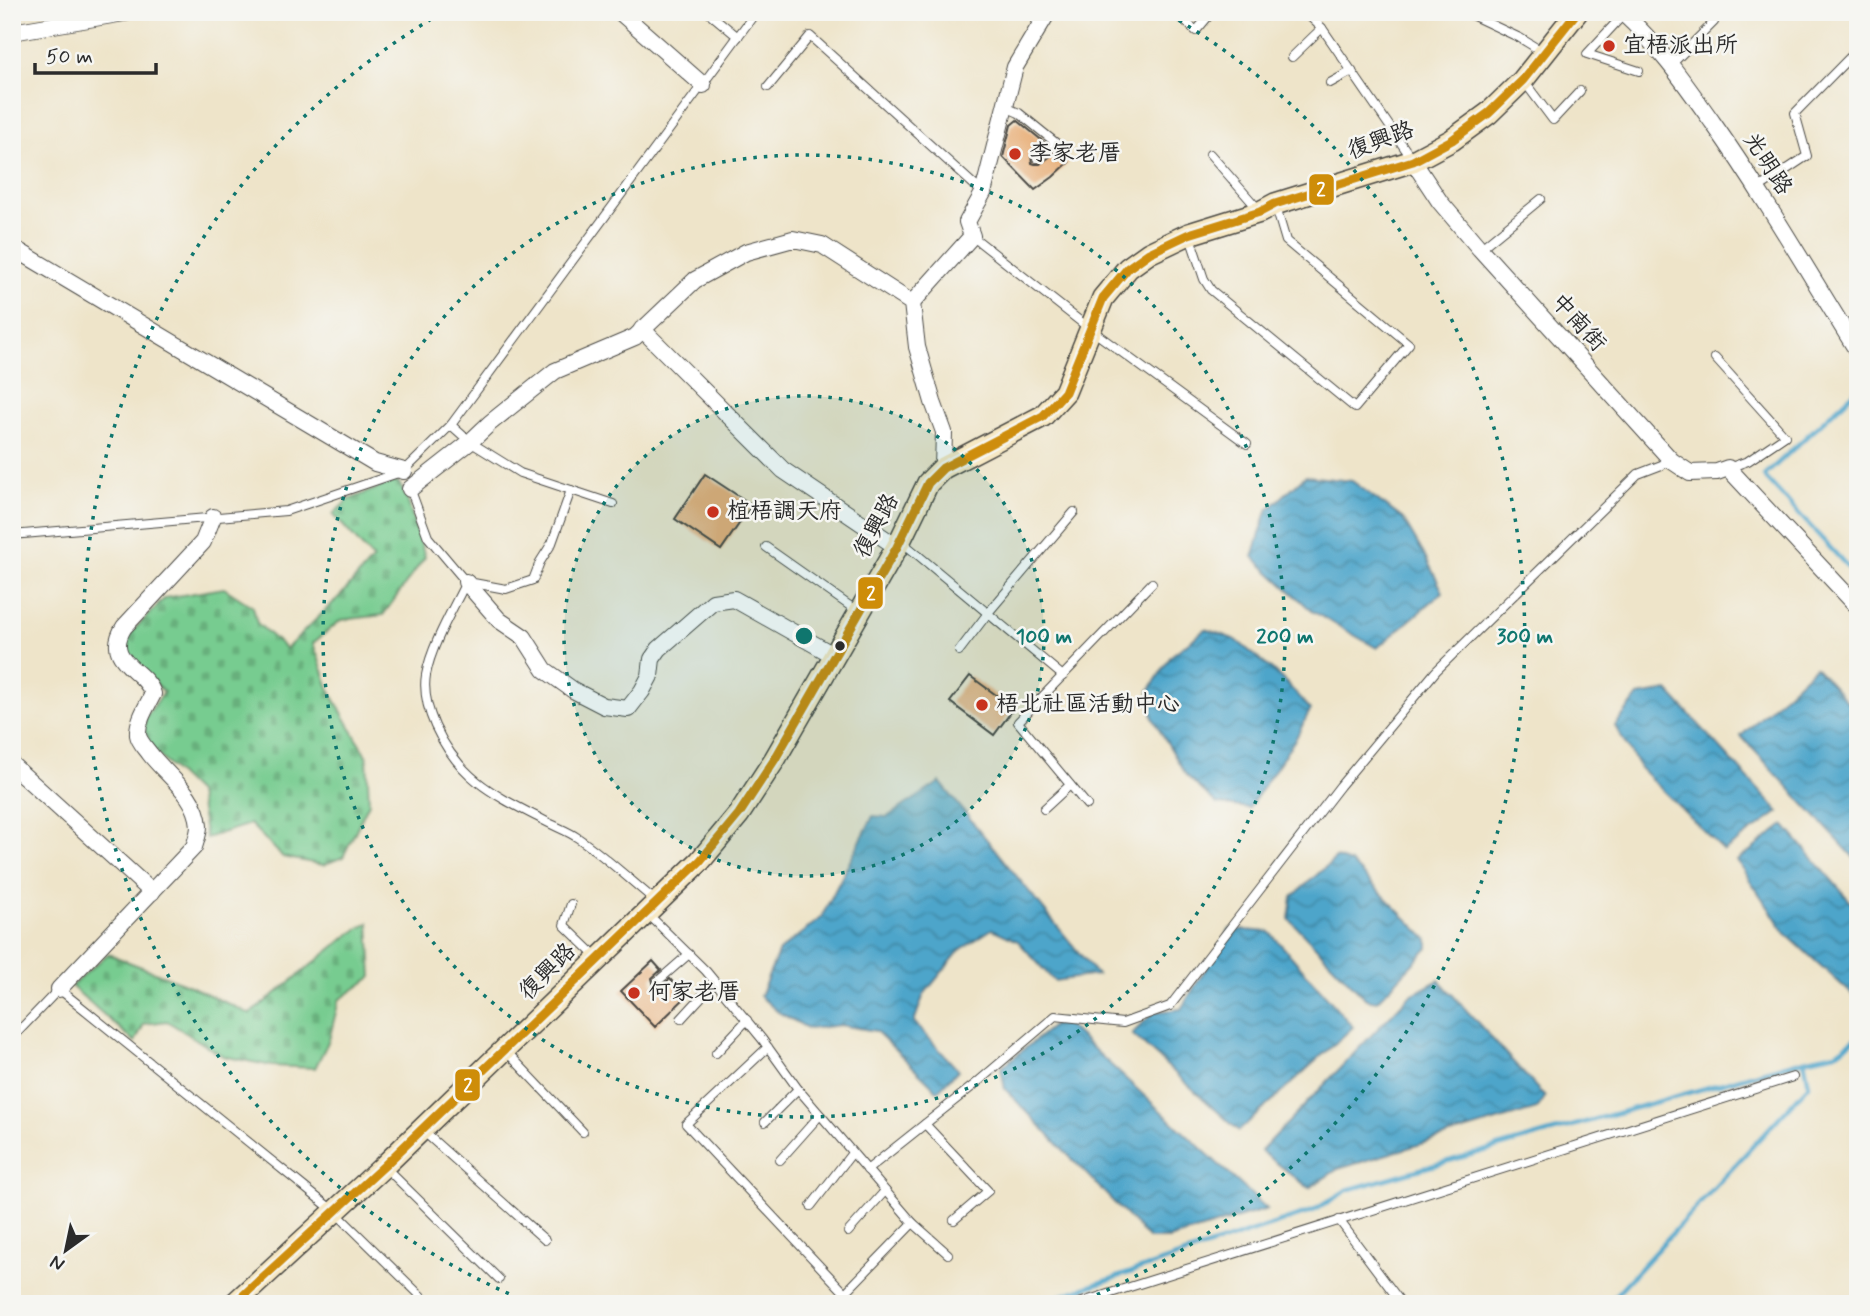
<svg xmlns="http://www.w3.org/2000/svg" width="1870" height="1316" font-family="Mynerve,'LXGW WenKai TC',sans-serif">
	<style>
		.cemetery { fill: url(#cemetery-stones); stroke: #517c5e; stroke-width: 2 }
		.water { fill: url(#water-waves); stroke: #3c687a; stroke-width: 2 }
		.lines { fill: none; stroke-linecap: round; stroke-linejoin: round }
		.stream { stroke: #4da5ca; stroke-width: 4.5 }
		.building { fill: #e8af78 }
		.lane-casing { stroke: #484743; stroke-width: 10 }
		.street-casing { stroke: #484743; stroke-width: 18 }
		.secondary-casing { stroke: #484743; stroke-width: 24 }
		.lane { stroke: #fff; stroke-width: 8 }
		.street { stroke: #fff; stroke-width: 16 }
		.secondary { stroke: #f7e8c3; stroke-width: 21 }
		.bus-1-casing { stroke: #f6f6f2; stroke-width: 14 }
		.bus-1 { stroke: #ce8d09; stroke-width: 9 }
		.ring { fill: none; stroke: #0f766e; stroke-width: 3.5; stroke-dasharray: 3.5 7 }
		.poi-dot { fill: #c8321e; stroke: #f6f6f2; stroke-width: 2.5 }
		.bus-dot { fill: #2b2b2b; stroke: #f6f6f2; stroke-width: 2.5 }
		.labels { text-anchor: middle; dominant-baseline: central; stroke-width: 5; stroke-linejoin: round; paint-order: stroke }
		.poi-label { font-size: 23px; fill: #2b2b2b; stroke: #f6f6f2; text-anchor: start }
		.street-label { font-size: 23px; fill: #2b2b2b; stroke: #f6f6f2 }
		.centre { fill: #0f766e; stroke: #f6f6f2; stroke-width: 3.5 }
		.ring-label { font-size: 21px; text-anchor: middle; font-weight: bold; fill: #0f766e; stroke: #f6f6f2; stroke-width: 5; stroke-linejoin: round; paint-order: stroke }
		.line-badge { stroke: #f6f6f2; stroke-width: 2.5 }
		.badge-label { font-size: 19px; text-anchor: middle; font-weight: bold; fill: #fff }
	</style>
	<defs>
		<pattern id="cemetery-stones" width="16" height="16" patternUnits="userSpaceOnUse" patternTransform="scale(1.75)"><rect width="16" height="16" fill="#77cc90"/><path d="M2 7V4a2 2 0 0 1 4 0v3zM10 15v-3a2 2 0 0 1 4 0v3z" fill="#67af7c"/></pattern>
		<pattern id="water-waves" width="16" height="10" patternUnits="userSpaceOnUse" patternTransform="scale(1.75)"><rect width="16" height="10" fill="#4da5ca"/><path d="M0 5q4-4 8 0t8 0" fill="none" stroke="#4087a4"/></pattern>
	</defs>
	<rect width="100%" height="100%" fill="#f6f6f2"/>
	<filter id="ink" filterUnits="userSpaceOnUse"><feTurbulence type="fractalNoise" baseFrequency=".0143" numOctaves="2"/><feDisplacementMap in="SourceGraphic" scale="14" xChannelSelector="R" yChannelSelector="G"/><feConvolveMatrix kernelMatrix="1 2 1 2 8 2 1 2 1" color-interpolation-filters="sRGB"/></filter>
	<filter id="wash" filterUnits="userSpaceOnUse"><feTurbulence type="fractalNoise" baseFrequency=".00686" numOctaves="4" result="noise"/><feDisplacementMap in="SourceGraphic" scale="28" xChannelSelector="R" yChannelSelector="G"/><feGaussianBlur stdDeviation="1.57" result="paint"/><feColorMatrix in="noise" values="0 0 0 0 0 0 0 0 0 0 0 0 0 0 0 0 0 1.4 0 .05"/><feComposite in="paint" operator="in"/></filter>
	<g filter="url(#wash)">
		<rect width="100%" height="100%" fill="#eee4c9"/>
		<!-- cemetery -->
		<g class="cemetery">
			<path d="M 393,482 L 399,483 L 407,499 L 425,557 L 383,615 L 341,620 L 313,643 L 331,693 L 367,757 L 369,803 L 343,857 L 323,865 L 283,857 L 250,824 L 206,838 L 198,794 L 152,749 L 145,735 L 145,718 L 164,692 L 122,653 L 124,640 L 165,598 L 224,588 L 253,607 L 257,623 L 286,649 L 343,593 L 373,559 L 333,514 L 348,500 Z"/>
			<path d="M 369,923 L 372,977 L 339,1000 L 329,1040 L 315,1068 L 272,1066 L 223,1056 L 167,1021 L 144,1024 L 135,1042 L 71,986 L 108,954 L 188,985 L 250,1014 L 350,934 Z"/>
		</g>
		<!-- water -->
		<g class="water">
			<path d="M 1305,476 L 1352,481 L 1403,519 L 1426,558 L 1443,592 L 1377,648 L 1312,611 L 1253,557 L 1267,511 Z"/>
			<path d="M 1206,629 L 1236,640 L 1283,679 L 1310,710 L 1296,738 L 1249,808 L 1217,804 L 1186,775 L 1153,718 L 1149,691 L 1171,656 Z"/>
			<path d="M 1815,667 L 1858,713 L 1858,862 L 1741,736 Z"/>
			<path d="M 1668,691 L 1779,812 L 1724,851 L 1640,768 L 1615,726 L 1638,696 Z"/>
			<path d="M 940,782 L 1097,975 L 1054,981 L 1018,941 L 992,929 L 960,950 L 924,994 L 914,1022 L 958,1070 L 938,1091 L 876,1031 L 840,1025 L 809,1029 L 778,1012 L 760,996 L 779,951 L 821,918 L 873,816 L 887,817 Z"/>
			<path d="M 1784,825 L 1858,910 L 1858,993 L 1854,996 L 1787,935 L 1737,861 Z"/>
			<path d="M 1336,858 L 1351,863 L 1428,940 L 1428,948 L 1377,1001 L 1366,999 L 1289,919 L 1292,897 Z"/>
			<path d="M 1230,929 L 1270,932 L 1353,1027 L 1239,1131 L 1132,1034 L 1154,1012 L 1181,1009 Z"/>
			<path d="M 1439,980 L 1545,1097 L 1537,1109 L 1338,1169 L 1309,1188 L 1261,1151 L 1409,996 Z"/>
			<path d="M 1061,1019 L 1267,1209 L 1169,1239 L 1149,1239 L 1005,1089 L 1001,1068 Z"/>
		</g>
		<g class="lines">
			<!-- stream -->
			<g class="stream">
				<path d="M 1858,389 L 1764,476 L 1858,578"/>
				<path d="M 1037,1304 L 1313,1211 L 1347,1190 L 1804,1060"/>
				<path d="M 1607,1304 L 1809,1085 L 1804,1060 L 1836,1053 L 1858,1037"/>
			</g>
		</g>
		<g id="blocks">
			<!-- building -->
			<g class="building">
				<path d="M 1017,120 L 1045,143 L 1031,155 L 1032,163 L 1035,164 L 1040,164 L 1056,152 L 1069,162 L 1053,177 L 1035,190 L 1003,157 L 1011,125 Z"/>
				<path d="M 705,474 L 752,505 L 721,550 L 675,519 Z"/>
				<path d="M 970,676 L 1014,708 L 994,735 L 950,702 Z"/>
				<path d="M 653,961 L 661,970 L 652,978 L 654,986 L 660,987 L 670,979 L 677,987 L 680,985 L 689,994 L 655,1027 L 621,991 Z"/>
			</g>
		</g>
	</g>
	<g filter="url(#ink)">
		<use href="#blocks" fill-opacity="0" stroke="#484743" stroke-width="2"/>
		<g class="lines">
			<defs>
				<g id="lane">
					<path d="M 708,12 L 738,37"/>
					<path d="M 1175,12 L 1196,31 L 1212,12"/>
					<path d="M 1305,12 L 1322,28 L 1412,159"/>
					<path d="M 1465,12 L 1520,38 L 1543,52"/>
					<path d="M 1624,14 L 1587,54 L 1639,71"/>
					<path d="M 1292,57 L 1322,28"/>
					<path d="M 1672,64 L 1714,22 L 1715,12"/>
					<path d="M 1523,80 L 1553,120 L 1580,91"/>
					<path d="M 1330,83 L 1352,71"/>
					<path d="M 768,87 L 810,36 L 982,192"/>
					<path d="M 1005,107 L 1019,113 L 1056,143 L 1037,158"/>
					<path d="M 1210,154 L 1259,210"/>
					<path d="M 1757,189 L 1807,156 L 1795,113 L 1858,49"/>
					<path d="M 1189,234 L 1204,279 L 1211,290 L 1355,408 L 1409,344 L 1286,241 L 1275,204"/>
					<path d="M 972,236 L 1090,329 L 1247,444"/>
					<path d="M 1480,249 L 1541,199"/>
					<path d="M 1715,358 L 1785,436 L 1748,461 L 1728,468"/>
					<path d="M 451,425 L 470,442 L 520,473 L 613,504"/>
					<path d="M 410,488 L 428,537 L 466,582 C 453,609 431,646 426,675 C 423,693 428,710 435,726 C 460,780 495,795 545,821 C 556,827 568,831 578,838 C 606,857 631,881 657,902"/>
					<path d="M 12,535 L 286,511 L 404,471 L 451,425 L 756,12"/>
					<path d="M 901,541 L 1063,676"/>
					<path d="M 766,547 L 857,611"/>
					<path d="M 468,582 L 506,589 L 533,580 L 540,562 L 552,543 L 571,490"/>
					<path d="M 959,651 L 988,613 L 1074,512"/>
					<path d="M 1087,805 L 1018,722 L 1152,583"/>
					<path d="M 1044,809 L 1070,785"/>
					<path d="M 571,904 L 564,925 L 599,959"/>
					<path d="M 648,914 L 706,971 L 762,1039 L 798,1089 L 913,1223 L 845,1293 L 686,1124 L 768,1047"/>
					<path d="M 658,981 L 689,954"/>
					<path d="M 681,1019 L 715,982"/>
					<path d="M 12,1038 L 59,989 L 335,1212 L 429,1304"/>
					<path d="M 505,1050 L 583,1132"/>
					<path d="M 716,1053 L 747,1020"/>
					<path d="M 765,1122 L 798,1089"/>
					<path d="M 925,1124 L 988,1191 L 954,1220"/>
					<path d="M 423,1131 L 545,1240"/>
					<path d="M 780,1160 L 820,1115"/>
					<path d="M 386,1168 L 499,1279"/>
					<path d="M 867,1170 L 974,1085 L 1055,1016 L 1123,1023 L 1170,1006 L 1340,786 L 1436,671 L 1638,474 L 1672,461"/>
					<path d="M 811,1206 L 852,1153"/>
					<path d="M 1339,1220 L 1402,1304"/>
					<path d="M 913,1223 L 948,1254"/>
					<path d="M 848,1232 L 885,1191"/>
					<path d="M 1076,1304 L 1793,1077"/>
				</g>
				<g id="street">
					<path d="M 620,12 L 703,85"/>
					<path d="M 1622,12 C 1659,46 1684,82 1713,123 C 1765,197 1810,275 1858,352"/>
					<path d="M 12,32 L 130,12"/>
					<path d="M 1413,161 L 1440,202 L 1480,249 L 1672,461 L 1690,473 L 1717,472 L 1728,468 L 1858,607"/>
					<path d="M 12,247 L 375,463 L 404,471"/>
					<path d="M 912,303 L 972,236 L 967,222 L 983,193 L 1015,67 L 1048,12"/>
					<path d="M 642,329 L 783,470 L 897,547"/>
					<path d="M 410,489 L 470,442 L 490,423 L 555,371 L 635,337 L 695,280 L 746,252 L 793,239 L 822,245 L 912,303 L 917,347 L 933,402 L 944,432 L 943,468"/>
					<path d="M 466,582 L 499,620 L 524,637 L 545,670 L 573,690 L 604,706 L 628,709 L 642,691 L 650,676 L 652,659 L 659,649 L 713,602 L 734,599 L 835,656"/>
					<path d="M 12,765 L 152,892"/>
					<path d="M 59,989 L 194,847 C 196,840 199,833 199,826 C 197,795 167,776 150,754 C 146,748 139,742 138,735 C 137,721 147,706 153,694 C 146,669 102,662 124,627 L 203,542 L 213,517"/>
				</g>
				<path id="secondary" d="M 234,1304 L 384,1166 L 700,861 L 739,814 L 775,759 L 897,547 L 928,483 L 943,468 L 1043,416 L 1065,392 L 1103,298 L 1128,268 L 1149,253 L 1189,234 L 1260,212 L 1275,204 L 1413,161 L 1452,140 L 1489,113 L 1523,80 L 1577,12"/>
			</defs>
			<!-- lane casing -->
			<use href="#lane" class="lane-casing"/>
			<!-- street casing -->
			<use href="#street" class="street-casing"/>
			<!-- secondary casing -->
			<use href="#secondary" class="secondary-casing"/>
			<!-- lane -->
			<use href="#lane" class="lane"/>
			<!-- street -->
			<use href="#street" class="street"/>
			<!-- secondary -->
			<use href="#secondary" class="secondary"/>
			<defs>
				<path id="bus-1" d="M 234,1304 L 384,1166 L 700,861 L 739,814 L 775,759 L 897,547 L 928,483 L 943,468 L 1043,416 L 1065,392 L 1103,298 L 1128,268 L 1149,253 L 1189,234 L 1260,212 L 1275,204 L 1413,161 L 1452,140 L 1489,113 L 1523,80 L 1577,12"/>
			</defs>
			<!-- bus-1 casing -->
			<use href="#bus-1" class="bus-1-casing"/>
			<!-- bus-1 -->
			<use href="#bus-1" class="bus-1"/>
		</g>
	</g>
	<!-- distance rings -->
	<circle cx="804" cy="636" r="240" fill="#0f766e" fill-opacity=".12"/>
	<g class="ring">
		<circle cx="804" cy="636" r="240"/>
		<circle cx="804" cy="636" r="481"/>
		<path d="M528 1302A721 721 0 0 1 438 15M1170 15A721 721 0 0 1 1080 1302"/>
	</g>
	<!-- markers -->
	<g class="poi-dot">
		<circle cx="1609" cy="46" r="7"/>
		<circle cx="1015" cy="154" r="7"/>
		<circle cx="713" cy="512" r="7"/>
		<circle cx="982" cy="705" r="7"/>
		<circle cx="634" cy="993" r="7"/>
	</g>
	<circle class="bus-dot" cx="840" cy="646" r="6"/>
	<g class="labels">
		<!-- poi labels -->
		<g class="poi-label">
			<text x="1623" y="46">宜梧派出所</text>
			<text x="1029" y="154">李家老厝</text>
			<text x="727" y="512">椬梧調天府</text>
			<text x="996" y="705">梧北社區活動中心</text>
			<text x="648" y="993">何家老厝</text>
		</g>
		<!-- street labels -->
		<g class="street-label">
			<text transform="translate(1381 141) rotate(-20)">復興路</text>
			<text transform="translate(1767 164) rotate(57)">光明路</text>
			<text transform="translate(1578 323) rotate(48)">中南街</text>
			<text transform="translate(877 526) rotate(-62)">復興路</text>
			<text transform="translate(548 972) rotate(-45)">復興路</text>
		</g>
	</g>
	<circle cx="804" cy="636" r="10" class="centre"/>
	<g class="ring-label">
		<text x="1044" y="643">100 m</text>
		<text x="1285" y="643">200 m</text>
		<text x="1525" y="643">300 m</text>
	</g>
	<g class="line-badge">
		<rect x="1308" y="173" width="27" height="33" rx="7" fill="#ce8d09"/>
		<rect x="857" y="576" width="27" height="34" rx="7" fill="#ce8d09"/>
		<rect x="454" y="1068" width="27" height="34" rx="7" fill="#ce8d09"/>
	</g>
	<g class="badge-label">
		<text x="1321" y="196">2</text>
		<text x="871" y="600">2</text>
		<text x="468" y="1092">2</text>
	</g>
	<!-- margin -->
	<rect width="1870" height="1316" fill="none" stroke="#f6f6f2" stroke-width="42"/>
	<!-- north arrow -->
	<g transform="translate(66 1250) rotate(213)" stroke="#f6f6f2" stroke-width="5" paint-order="stroke">
	<path d="M0-5L12 26L0 18L-12 26Z" fill="#2b2b2b"/>
	<text y="-10" font-size="19" font-weight="bold" text-anchor="middle" fill="#2b2b2b">N</text>
	</g>
	<!-- scale -->
	<path d="M35 63v10h121v-10" fill="none" stroke="#2b2b2b" stroke-width="3.5"/>
	<text x="46" y="63" font-size="21" fill="#2b2b2b" stroke="#f6f6f2" stroke-width="5" paint-order="stroke">50 m</text>
</svg>
